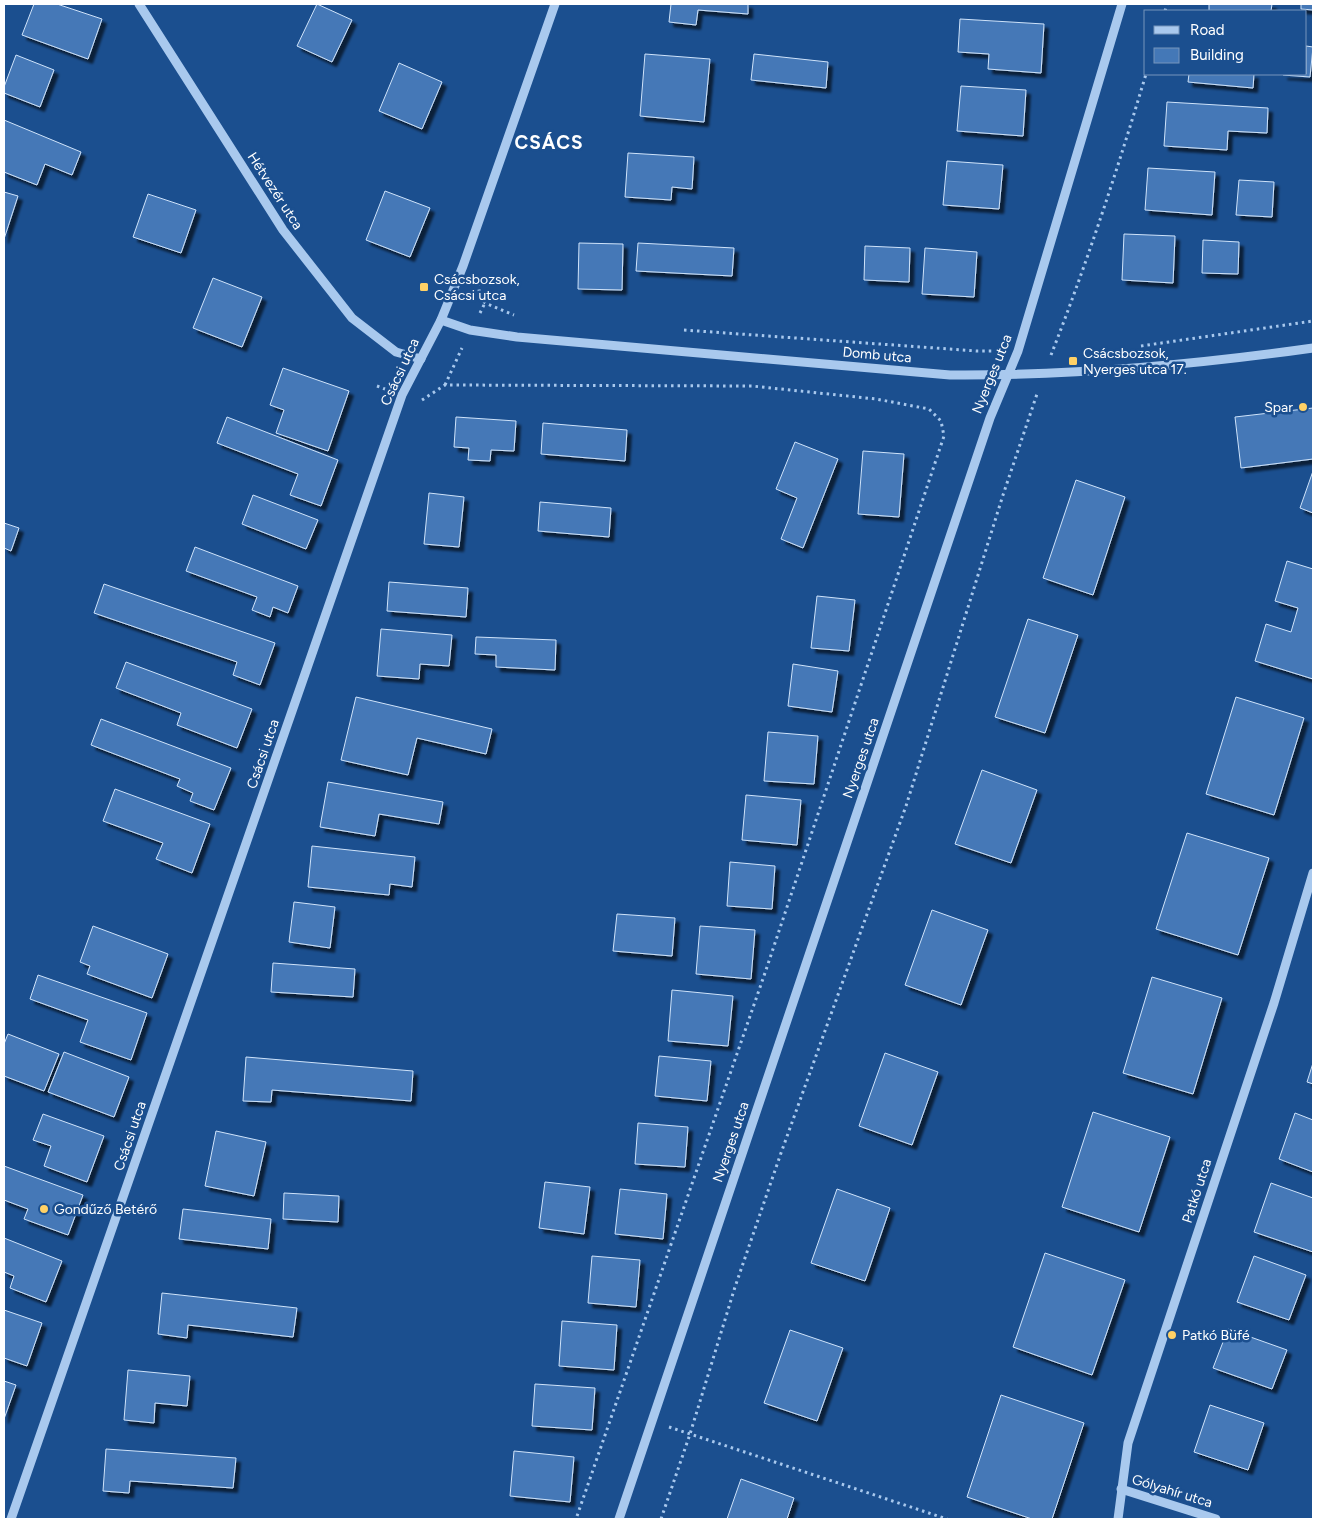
<svg xmlns="http://www.w3.org/2000/svg" width="1317" height="1523" font-family="Figtree,sans-serif">
	<style>
		.building { fill: #4478b7; stroke: #cfe3fa; filter: url(#shadow) }
		.lines { fill: none; stroke-linecap: round; stroke-linejoin: round }
		.path { stroke: #a9c9ee; stroke-width: 3; stroke-dasharray: 2.5 4; stroke-linecap: butt }
		.minor { stroke: #a9c9ee; stroke-width: 9 }
		.poi-dot { fill: #ffd166; stroke: #1b4f8f; stroke-width: 2 }
		.labels { text-anchor: middle; dominant-baseline: central; stroke-width: 5; stroke-linejoin: round; paint-order: stroke }
		.street-label { font-size: 14px; fill: #fff; stroke: #1b4f8f }
		.poi-label { font-size: 14px; fill: #fff; stroke: #1b4f8f; text-anchor: start }
		.district-label { font-size: 19px; font-weight: bold; letter-spacing: 1px; fill: #fff; stroke: #1b4f8f }
	</style>
	<defs>
		<filter id="shadow"><feDropShadow dx="4.5" dy="4.5" stdDeviation="1" flood-color="#0009"/></filter>
	</defs>
	<rect width="100%" height="100%" fill="#1b4f8f"/>
	<!-- building -->
	<g class="building">
		<path d="M 34,4 L 57,4 L 102,19 L 88,59 L 22,35 Z"/>
		<path d="M 317,4 L 352,20 L 332,62 L 297,46 Z"/>
		<path d="M 671,4 L 748,4 L 748,14 L 698,10 L 696,25 L 669,22 Z"/>
		<path d="M 1209,4 L 1272,4 L 1271,11 L 1209,11 Z"/>
		<path d="M 1301,4 L 1313,4 L 1313,10 L 1301,9 Z"/>
		<path d="M 960,19 L 1044,24 L 1041,73 L 988,69 L 989,54 L 958,52 Z"/>
		<path d="M 1306,46 L 1313,47 L 1310,77 L 1283,75 L 1283,74 L 1306,74 Z"/>
		<path d="M 645,54 L 710,59 L 704,122 L 640,116 Z"/>
		<path d="M 754,54 L 828,62 L 826,88 L 751,80 Z"/>
		<path d="M 16,55 L 54,70 L 40,107 L 4,93 L 4,87 Z"/>
		<path d="M 399,63 L 442,82 L 422,129 L 379,111 Z"/>
		<path d="M 1189,74 L 1254,74 L 1253,88 L 1188,82 Z"/>
		<path d="M 961,86 L 1026,90 L 1023,136 L 957,131 Z"/>
		<path d="M 1167,102 L 1268,108 L 1267,133 L 1228,131 L 1227,150 L 1164,146 Z"/>
		<path d="M 4,120 L 81,152 L 72,175 L 45,164 L 37,185 L 4,172 Z"/>
		<path d="M 628,153 L 694,157 L 692,189 L 672,187 L 671,200 L 625,197 Z"/>
		<path d="M 947,161 L 1003,165 L 999,209 L 943,205 Z"/>
		<path d="M 1148,168 L 1215,172 L 1212,215 L 1145,210 Z"/>
		<path d="M 1239,180 L 1274,182 L 1272,217 L 1236,215 Z"/>
		<path d="M 385,191 L 430,208 L 410,257 L 366,240 Z"/>
		<path d="M 4,192 L 18,196 L 4,239 Z"/>
		<path d="M 148,194 L 196,210 L 181,253 L 133,237 Z"/>
		<path d="M 1124,234 L 1175,236 L 1173,283 L 1122,280 Z"/>
		<path d="M 1203,240 L 1239,242 L 1238,274 L 1202,273 Z"/>
		<path d="M 579,243 L 623,244 L 622,290 L 578,289 Z"/>
		<path d="M 638,243 L 734,248 L 732,276 L 636,271 Z"/>
		<path d="M 865,246 L 910,248 L 909,282 L 864,280 Z"/>
		<path d="M 925,248 L 977,252 L 974,297 L 922,294 Z"/>
		<path d="M 213,278 L 262,297 L 242,347 L 193,328 Z"/>
		<path d="M 283,368 L 349,391 L 328,451 L 276,433 L 284,410 L 270,405 Z"/>
		<path d="M 1313,408 L 1313,459 L 1241,468 L 1235,417 Z"/>
		<path d="M 227,417 L 338,460 L 321,506 L 290,495 L 298,474 L 217,443 Z"/>
		<path d="M 456,417 L 516,421 L 514,451 L 491,450 L 490,461 L 468,460 L 469,448 L 454,447 Z"/>
		<path d="M 543,423 L 627,430 L 625,461 L 541,454 Z"/>
		<path d="M 795,442 L 838,459 L 803,548 L 781,539 L 797,498 L 776,489 Z"/>
		<path d="M 863,451 L 904,454 L 899,517 L 858,514 Z"/>
		<path d="M 1313,471 L 1313,513 L 1300,508 Z"/>
		<path d="M 1076,480 L 1125,497 L 1093,595 L 1043,578 Z"/>
		<path d="M 429,493 L 464,497 L 459,547 L 424,544 Z"/>
		<path d="M 253,495 L 318,520 L 306,549 L 242,524 Z"/>
		<path d="M 540,502 L 611,508 L 609,537 L 538,531 Z"/>
		<path d="M 4,523 L 19,528 L 11,551 L 4,548 Z"/>
		<path d="M 195,547 L 298,586 L 288,613 L 273,607 L 270,617 L 252,610 L 257,597 L 186,571 Z"/>
		<path d="M 1287,561 L 1313,569 L 1313,679 L 1255,661 L 1266,624 L 1291,632 L 1298,608 L 1275,601 Z"/>
		<path d="M 389,582 L 468,588 L 466,617 L 387,611 Z"/>
		<path d="M 104,584 L 275,643 L 260,685 L 233,675 L 237,662 L 94,613 Z"/>
		<path d="M 817,596 L 855,600 L 849,651 L 811,648 Z"/>
		<path d="M 1028,619 L 1078,635 L 1045,733 L 995,717 Z"/>
		<path d="M 381,629 L 452,635 L 449,666 L 420,664 L 419,679 L 377,676 Z"/>
		<path d="M 476,637 L 556,640 L 555,670 L 496,667 L 496,655 L 475,654 Z"/>
		<path d="M 126,662 L 252,709 L 237,748 L 177,725 L 181,713 L 116,688 Z"/>
		<path d="M 793,664 L 838,671 L 832,712 L 788,706 Z"/>
		<path d="M 356,697 L 492,729 L 486,754 L 417,738 L 408,775 L 341,760 Z"/>
		<path d="M 1236,697 L 1304,718 L 1274,815 L 1206,794 Z"/>
		<path d="M 101,719 L 231,768 L 214,810 L 190,801 L 193,793 L 177,786 L 180,779 L 91,745 Z"/>
		<path d="M 768,732 L 818,736 L 814,784 L 764,781 Z"/>
		<path d="M 982,770 L 1037,790 L 1011,863 L 955,844 Z"/>
		<path d="M 328,782 L 443,802 L 439,824 L 379,814 L 375,836 L 320,827 Z"/>
		<path d="M 115,789 L 210,824 L 192,873 L 156,859 L 163,843 L 103,821 Z"/>
		<path d="M 746,795 L 801,800 L 797,845 L 742,840 Z"/>
		<path d="M 1187,833 L 1269,858 L 1238,955 L 1156,929 Z"/>
		<path d="M 312,846 L 415,857 L 412,887 L 390,884 L 389,895 L 308,887 Z"/>
		<path d="M 730,862 L 775,866 L 772,909 L 727,906 Z"/>
		<path d="M 294,902 L 335,907 L 330,948 L 289,942 Z"/>
		<path d="M 932,910 L 988,930 L 961,1005 L 905,985 Z"/>
		<path d="M 617,914 L 675,918 L 672,956 L 613,951 Z"/>
		<path d="M 93,926 L 168,954 L 152,998 L 87,974 L 90,966 L 80,962 Z"/>
		<path d="M 700,926 L 755,930 L 751,979 L 696,974 Z"/>
		<path d="M 273,963 L 355,969 L 353,997 L 271,992 Z"/>
		<path d="M 38,975 L 147,1013 L 131,1060 L 80,1042 L 88,1020 L 30,999 Z"/>
		<path d="M 1152,977 L 1222,998 L 1193,1094 L 1123,1073 Z"/>
		<path d="M 672,990 L 733,996 L 728,1046 L 668,1041 Z"/>
		<path d="M 8,1034 L 59,1054 L 44,1091 L 4,1076 L 4,1044 Z"/>
		<path d="M 64,1052 L 129,1077 L 114,1117 L 48,1092 Z"/>
		<path d="M 885,1053 L 938,1072 L 912,1145 L 859,1126 Z"/>
		<path d="M 659,1056 L 711,1061 L 707,1101 L 655,1096 Z"/>
		<path d="M 246,1057 L 413,1071 L 411,1101 L 272,1090 L 271,1102 L 243,1101 Z"/>
		<path d="M 1313,1063 L 1313,1084 L 1307,1082 Z"/>
		<path d="M 1093,1112 L 1170,1137 L 1139,1232 L 1062,1207 Z"/>
		<path d="M 1295,1113 L 1313,1120 L 1313,1172 L 1279,1159 Z"/>
		<path d="M 43,1114 L 104,1136 L 87,1182 L 44,1166 L 51,1146 L 33,1140 Z"/>
		<path d="M 638,1123 L 688,1127 L 685,1167 L 635,1164 Z"/>
		<path d="M 216,1131 L 266,1142 L 254,1196 L 205,1186 Z"/>
		<path d="M 4,1166 L 83,1195 L 68,1235 L 24,1219 L 28,1209 L 4,1200 Z"/>
		<path d="M 545,1182 L 590,1187 L 584,1234 L 539,1228 Z"/>
		<path d="M 1271,1183 L 1313,1198 L 1313,1252 L 1254,1232 Z"/>
		<path d="M 620,1189 L 667,1194 L 663,1239 L 615,1234 Z"/>
		<path d="M 837,1189 L 890,1208 L 865,1281 L 811,1263 Z"/>
		<path d="M 284,1193 L 339,1196 L 338,1222 L 283,1219 Z"/>
		<path d="M 183,1209 L 271,1219 L 268,1249 L 179,1239 Z"/>
		<path d="M 4,1238 L 62,1261 L 46,1302 L 10,1288 L 14,1276 L 4,1272 Z"/>
		<path d="M 1045,1253 L 1125,1280 L 1092,1375 L 1013,1347 Z"/>
		<path d="M 592,1256 L 640,1260 L 636,1307 L 588,1303 Z"/>
		<path d="M 1254,1256 L 1306,1275 L 1289,1320 L 1237,1302 Z"/>
		<path d="M 162,1293 L 297,1308 L 293,1337 L 188,1325 L 187,1338 L 158,1334 Z"/>
		<path d="M 4,1310 L 42,1323 L 27,1366 L 4,1358 Z"/>
		<path d="M 562,1321 L 617,1325 L 614,1370 L 559,1366 Z"/>
		<path d="M 1228,1329 L 1287,1350 L 1272,1389 L 1213,1368 Z"/>
		<path d="M 790,1330 L 843,1348 L 817,1421 L 764,1403 Z"/>
		<path d="M 128,1370 L 190,1376 L 187,1406 L 155,1403 L 154,1423 L 124,1420 Z"/>
		<path d="M 4,1381 L 16,1385 L 4,1419 Z"/>
		<path d="M 535,1384 L 595,1388 L 592,1430 L 532,1426 Z"/>
		<path d="M 1001,1395 L 1084,1423 L 1052,1519 L 1032,1519 L 967,1497 Z"/>
		<path d="M 1210,1405 L 1264,1423 L 1248,1470 L 1194,1452 Z"/>
		<path d="M 106,1449 L 236,1458 L 233,1488 L 130,1481 L 129,1493 L 103,1491 Z"/>
		<path d="M 514,1451 L 574,1457 L 570,1502 L 510,1496 Z"/>
		<path d="M 741,1479 L 794,1498 L 787,1519 L 727,1519 Z"/>
	</g>
	<g class="lines">
		<!-- path -->
		<g class="path">
			<path d="M 1165,11 L 1167,4"/>
			<path d="M 478,283 L 480,296 L 485,303 L 514,315"/>
			<path d="M 480,313 L 485,303"/>
			<path d="M 684,330 L 977,351 L 997,351"/>
			<path d="M 1141,346 L 1313,321"/>
			<path d="M 1051,355 C 1087,263 1118,168 1146,74"/>
			<path d="M 445,385 L 462,348"/>
			<path d="M 377,386 L 385,389"/>
			<path d="M 422,400 L 445,385 L 752,386 L 876,399 L 929,409 L 941,421 L 944,436 L 766,970 L 576,1519"/>
			<path d="M 669,1427 L 947,1519"/>
			<path d="M 661,1519 L 690,1434 L 735,1287 L 781,1153 L 906,806 L 1003,495 L 1038,391"/>
		</g>
		<!-- minor -->
		<g class="minor">
			<path d="M 139,4 L 283,230 L 352,318 L 396,352 L 421,359"/>
			<path d="M 441,320 L 470,330 L 517,337 L 950,375 C 1072,376 1193,365 1313,348"/>
			<path d="M 1121,1489 L 1216,1519"/>
			<path d="M 11,1519 L 402,395 L 441,320 L 463,266 L 555,4"/>
			<path d="M 619,1519 L 990,418 L 1018,351 L 1122,4"/>
			<path d="M 1118,1519 L 1128,1443 L 1274,1003 L 1313,873"/>
		</g>
	</g>
	<!-- markers -->
	<g class="poi-dot">
		<rect x="419" y="282" width="10" height="10" rx="2.5"/>
		<rect x="1068" y="356" width="10" height="10" rx="2.5"/>
		<circle cx="1303" cy="407" r="5"/>
		<circle cx="44" cy="1209" r="5"/>
		<circle cx="1172" cy="1335" r="5"/>
	</g>
	<g class="labels">
		<!-- street labels -->
		<g class="street-label">
			<text transform="translate(275 191) rotate(57)">Hétvezér utca</text>
			<text transform="translate(877 355) rotate(5)">Domb utca</text>
			<text transform="translate(400 372) rotate(-65)">Csácsi utca</text>
			<text transform="translate(992 374) rotate(-68)">Nyerges utca</text>
			<text transform="translate(263 754) rotate(-71)">Csácsi utca</text>
			<text transform="translate(861 758) rotate(-71)">Nyerges utca</text>
			<text transform="translate(130 1136) rotate(-71)">Csácsi utca</text>
			<text transform="translate(731 1142) rotate(-71)">Nyerges utca</text>
			<text transform="translate(1197 1191) rotate(-72)">Patkó utca</text>
			<text transform="translate(1172 1491) rotate(17)">Gólyahír utca</text>
		</g>
		<!-- poi labels -->
		<g class="poi-label">
			<text x="434" y="279">Csácsbozsok,<tspan x="434" dy="16">Csácsi utca</tspan></text>
			<text x="1083" y="353">Csácsbozsok,<tspan x="1083" dy="16">Nyerges utca 17.</tspan></text>
			<text x="1293" y="407" text-anchor="end">Spar</text>
			<text x="54" y="1209">Gondűző Betérő</text>
			<text x="1182" y="1335">Patkó Büfé</text>
		</g>
		<!-- district labels -->
		<g class="district-label">
			<text x="549" y="142">CSÁCS</text>
		</g>
	</g>
	<!-- border -->
	<rect width="1317" height="1523" fill="none" stroke="#ffffff" stroke-width="10"/>
	<!-- legend -->
	<rect x="1144" y="10" width="162" height="65" fill="#1b4f8f" stroke="#7695bc"/>
	<rect x="1154" y="26" width="25" height="8" fill="#a9c9ee" stroke="#7695bc"/>
	<text x="1190" y="35" font-size="15" fill="#ffffff">Road</text>
	<rect x="1154" y="48" width="25" height="15" fill="#4478b7" stroke="#7695bc"/>
	<text x="1190" y="60" font-size="15" fill="#ffffff">Building</text>
</svg>
